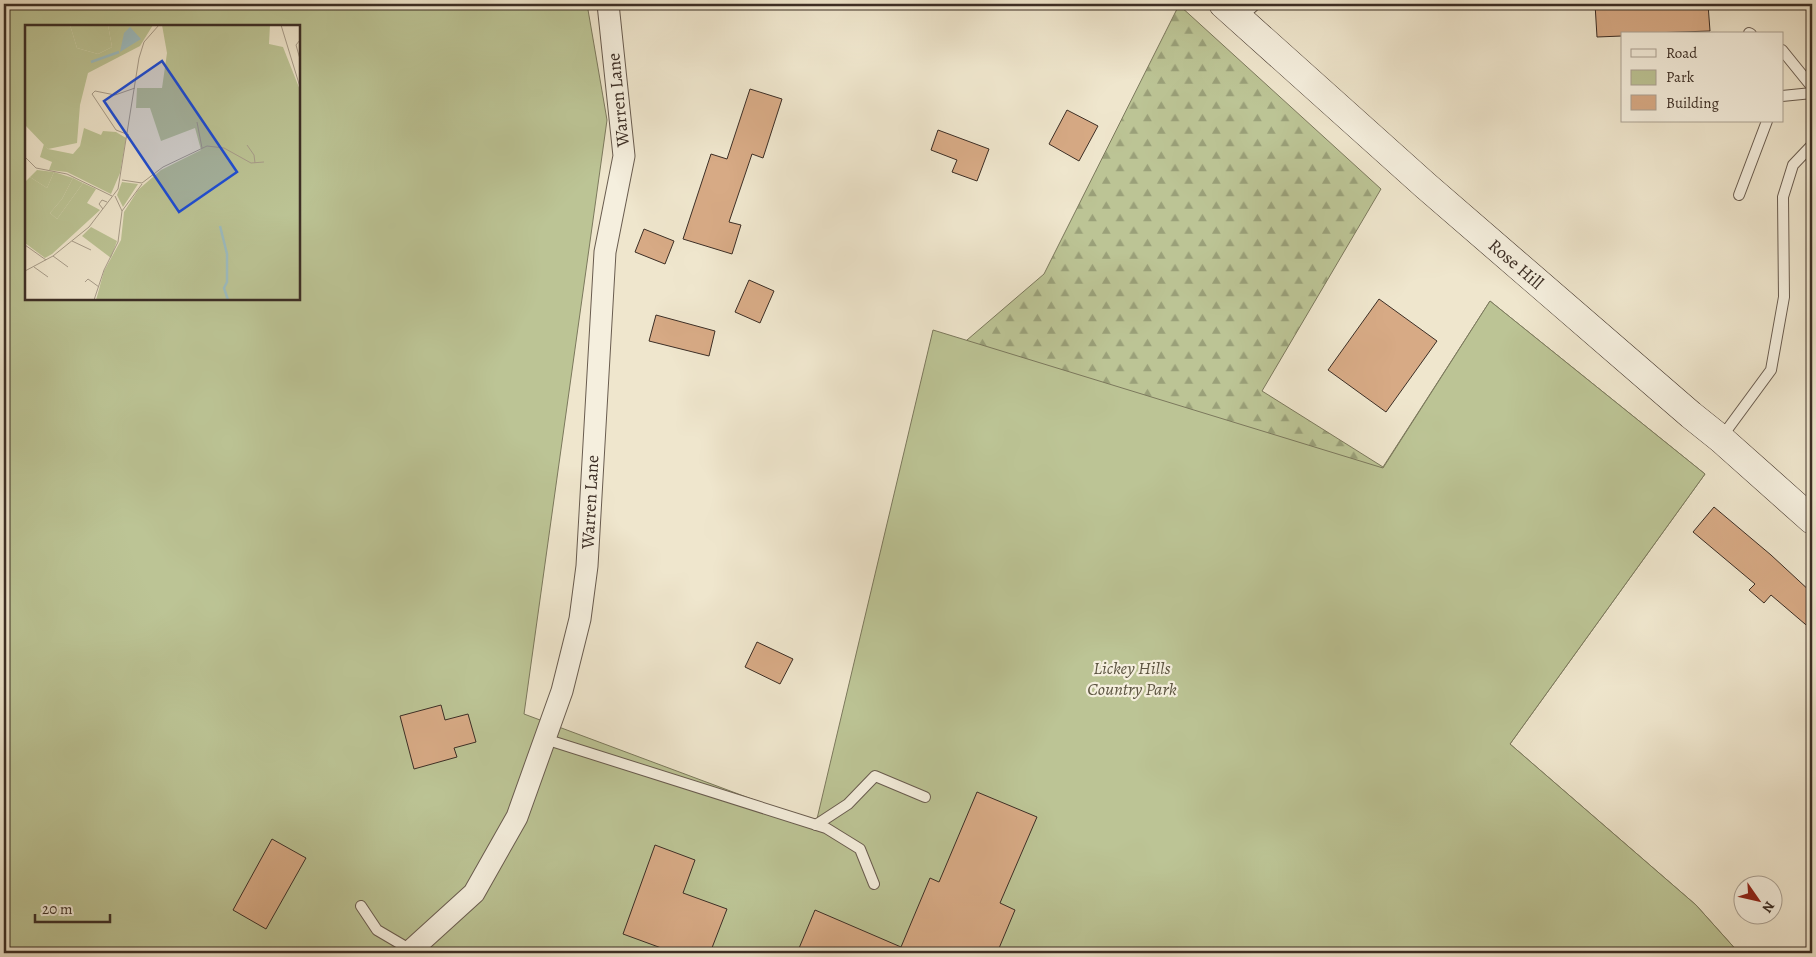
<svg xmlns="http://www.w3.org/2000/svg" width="1816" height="957" font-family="Alegreya,serif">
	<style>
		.forest { fill: url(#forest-firs); stroke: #7c795d }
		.park { fill: #bcc495; stroke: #7c795d; fill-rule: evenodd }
		.building { fill: #d7aa85; stroke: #3c2e25 }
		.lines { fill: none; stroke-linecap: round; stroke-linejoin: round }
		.lane-casing { stroke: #695c4f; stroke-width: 12 }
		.street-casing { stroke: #695c4f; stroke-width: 23 }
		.secondary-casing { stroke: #3c2e25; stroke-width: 29 }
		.lane { stroke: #f5efde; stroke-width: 10 }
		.street { stroke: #f5efde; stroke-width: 21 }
		.secondary { stroke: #f5efde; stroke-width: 28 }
		.labels { text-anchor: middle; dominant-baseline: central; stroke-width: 4.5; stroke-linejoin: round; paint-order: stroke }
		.street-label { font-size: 18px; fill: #3c2e25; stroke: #f5efde }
		.park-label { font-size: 18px; font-style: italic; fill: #5c5441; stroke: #f5efde }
		.inset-river { fill: none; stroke: #9dbdc1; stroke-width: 2.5 }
		.inset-road { fill: none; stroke: #a79c8a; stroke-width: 1 }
		.view { fill: #1d4ed8; fill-opacity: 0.15; stroke: #1d4ed8; stroke-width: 2.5 }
		.inset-edge { fill: none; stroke: #3c2e25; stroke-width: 2.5 }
	</style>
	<defs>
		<pattern id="forest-firs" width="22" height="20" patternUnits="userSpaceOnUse" patternTransform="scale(1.25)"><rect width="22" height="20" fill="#bcc495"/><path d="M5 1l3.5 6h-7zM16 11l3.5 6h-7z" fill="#9aa079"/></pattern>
	</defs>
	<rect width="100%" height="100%" fill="#efe6cd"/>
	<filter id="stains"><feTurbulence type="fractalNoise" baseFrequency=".004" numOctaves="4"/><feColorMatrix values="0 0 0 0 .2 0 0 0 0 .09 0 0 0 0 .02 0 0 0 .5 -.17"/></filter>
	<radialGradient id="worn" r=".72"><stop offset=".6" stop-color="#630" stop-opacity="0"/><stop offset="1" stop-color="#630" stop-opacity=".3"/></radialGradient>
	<!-- forest -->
	<path class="forest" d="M 1179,5 L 1381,189 L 1262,391 L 1383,467 L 1490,301 L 1705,474 L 1510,744 L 1696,905 L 1739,953 L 1227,953 L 946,358 L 1044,274 Z"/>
	<!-- park -->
	<path class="park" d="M 4,4 L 587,4 L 607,120 L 524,714 L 816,823 L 933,330 L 1383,468 L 1490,301 L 1705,474 L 1510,744 L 1696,905 L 1739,953 L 4,953 ZM 26,26 L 299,26 L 299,299 L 26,299 Z"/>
	<!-- building -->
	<g class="building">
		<path d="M 1595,4 L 1708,4 L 1710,31 L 1622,34 L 1622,36 L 1597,37 Z"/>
		<path d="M 750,89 L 782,99 L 763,158 L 752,154 L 729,222 L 741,225 L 732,254 L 683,239 L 711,154 L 727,159 Z"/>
		<path d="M 1067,110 L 1098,126 L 1079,161 L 1049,144 Z"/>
		<path d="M 938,130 L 989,149 L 977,181 L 952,172 L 957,160 L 931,150 Z"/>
		<path d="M 644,229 L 674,241 L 665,264 L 635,252 Z"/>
		<path d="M 749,280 L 774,291 L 760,323 L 735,312 Z"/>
		<path d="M 1379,299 L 1437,341 L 1386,412 L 1328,370 Z"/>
		<path d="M 656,315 L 715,331 L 709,356 L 649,341 Z"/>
		<path d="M 1714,507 L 1771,555 L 1812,593 L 1812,630 L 1771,595 L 1764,603 L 1749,590 L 1755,584 L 1693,532 Z"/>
		<path d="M 757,642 L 793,659 L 780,684 L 745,667 Z"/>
		<path d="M 441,705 L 445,720 L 468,714 L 476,742 L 454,748 L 457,757 L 414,769 L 400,716 Z"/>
		<path d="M 977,792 L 1037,817 L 1000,903 L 1015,910 L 997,953 L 797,953 L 815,910 L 901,947 L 930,878 L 939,882 Z"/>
		<path d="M 272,839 L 306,858 L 266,929 L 233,910 Z"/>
		<path d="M 655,845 L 695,860 L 683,893 L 727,909 L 710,953 L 675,953 L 623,934 Z"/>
	</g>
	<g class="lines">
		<defs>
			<g id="lane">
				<path d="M 1240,18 L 1256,4"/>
				<path d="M 1749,33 L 1751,34"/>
				<path d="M 1782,50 L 1812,87"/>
				<path d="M 1782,96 L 1812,93"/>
				<path d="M 1739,195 L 1767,121"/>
				<path d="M 1721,438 L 1771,370 L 1784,297 L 1783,197 L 1793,165 L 1812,145"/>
				<path d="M 545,739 L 826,828 L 860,849 L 874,884"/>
				<path d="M 816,825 L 848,804 L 875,776 L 925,797"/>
				<path d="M 361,906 L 377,930 L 411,950"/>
			</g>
			<path id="street" d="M 408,953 L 474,893 L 517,817 L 562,691 L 580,619 L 587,566 L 605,252 L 624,156 L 608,4"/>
			<path id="secondary" d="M 1223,4 L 1426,186 L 1691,415 L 1721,439 L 1812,520"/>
		</defs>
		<!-- lane casing -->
		<use href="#lane" class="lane-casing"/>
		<!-- street casing -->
		<use href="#street" class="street-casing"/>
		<!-- secondary casing -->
		<use href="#secondary" class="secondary-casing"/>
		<!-- lane -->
		<use href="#lane" class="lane"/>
		<!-- street -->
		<use href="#street" class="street"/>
		<!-- secondary -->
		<use href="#secondary" class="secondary"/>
	</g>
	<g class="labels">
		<!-- street labels -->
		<g class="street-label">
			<text transform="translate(618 100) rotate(-96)">Warren Lane</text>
			<text transform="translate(1516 264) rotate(41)">Rose Hill</text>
			<text transform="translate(590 502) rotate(-87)">Warren Lane</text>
		</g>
		<!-- park labels -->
		<g class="park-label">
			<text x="1132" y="668">Lickey Hills<tspan x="1132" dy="21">Country Park</tspan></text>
		</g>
	</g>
	<!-- overview -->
	<g transform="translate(25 25)">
		<rect width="275" height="275" fill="#efe6cd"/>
		<path d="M 45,0 L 83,0 L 87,22 L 73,29 L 52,23 ZM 59,103 L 76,110 L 78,106 L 91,107 L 101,113 L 95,148 L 86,169 L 42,147 L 24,145 L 27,137 L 15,132 L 19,119 L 23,124 L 48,129 L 55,121 ZM 12,145 L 29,147 L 22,163 L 5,152 ZM 48,153 L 58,158 L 32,194 L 25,188 L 37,174 Z" fill="#bcc495"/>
		<path d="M 29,147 L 48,153 L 37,174 L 25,188 L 32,194 L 58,158 L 71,164 L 62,178 L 75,185 L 27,229 L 20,233 L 0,218 L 0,157 L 5,152 L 22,163 Z" fill="#bcc495"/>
		<path d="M 97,157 L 113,159 L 98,182 L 92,170 ZM 66,202 L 92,216 L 86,233 L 57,211 Z" fill="#bcc495"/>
		<path d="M 0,0 L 45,0 L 52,23 L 73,29 L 87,22 L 83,0 L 128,0 L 115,21 L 63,48 L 55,80 L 52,118 L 23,124 L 0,100 ZM 137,0 L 245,0 L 244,19 L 258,22 L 275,65 L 275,275 L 71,275 L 79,246 L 96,215 L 99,187 L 113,165 L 136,145 L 176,125 L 170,103 L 136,116 L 125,83 L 111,83 L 112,63 L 137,63 L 142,28 Z" fill="#bcc495"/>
		<path d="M 105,2 L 116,14 L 95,27 L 99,8 Z" fill="#9dbdc1"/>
		<path class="inset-river" d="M 66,37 L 94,27M 195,201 L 202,229 L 202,257 L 199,263 L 203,275"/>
		<path class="inset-road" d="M 256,0 L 275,62M 275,15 L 271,20 L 275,34M 172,97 L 177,123M 104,110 L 91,105 L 67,69 L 70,66 L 90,70 L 110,63M 222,120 L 229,130 L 230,138M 0,132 L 11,143 L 42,149 L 87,171M 97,155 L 117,158 L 138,142 L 182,121 L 199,123 L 226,138 L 239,137M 78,184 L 74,179 L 77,175 L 82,177M 97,186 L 117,159M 47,216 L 66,225M 0,220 L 21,235M 28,231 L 43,242M 9,242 L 23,252M 0,246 L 28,231 L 64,202 L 93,164 L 114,33 L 119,17 L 134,0M 60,257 L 63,254 L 74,262M 69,275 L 79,245 L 93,217 L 97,186 L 90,171"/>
		<path class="view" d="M 137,36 L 212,147 L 154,187 L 79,76 Z"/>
		<rect width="275" height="275" class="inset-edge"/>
	</g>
	<!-- margin -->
	<rect width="1816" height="957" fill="none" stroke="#efe6cd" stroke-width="20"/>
	<rect x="5" y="5" width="1806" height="947" fill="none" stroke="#3c2e25" stroke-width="2.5"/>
	<rect x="10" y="10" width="1796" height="937" fill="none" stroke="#3c2e25"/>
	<!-- legend -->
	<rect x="1621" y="32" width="162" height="90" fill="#f5efde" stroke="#aba294"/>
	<rect x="1631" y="49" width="25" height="8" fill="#f5efde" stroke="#aba294"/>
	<text x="1666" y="58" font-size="15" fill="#3c2e25">Road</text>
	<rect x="1631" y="70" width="25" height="15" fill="#bcc495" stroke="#aba294"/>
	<text x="1666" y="82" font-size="15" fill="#3c2e25">Park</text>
	<rect x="1631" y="95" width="25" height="15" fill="#d7aa85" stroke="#aba294"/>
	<text x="1666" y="108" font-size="15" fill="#3c2e25">Building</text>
	<!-- north arrow -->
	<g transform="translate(1758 900) rotate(124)"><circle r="24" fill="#f5efde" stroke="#aba294"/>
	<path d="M0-4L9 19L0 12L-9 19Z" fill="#8f2418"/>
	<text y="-8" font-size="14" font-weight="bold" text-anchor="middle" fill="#3c2e25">N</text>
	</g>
	<!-- scale -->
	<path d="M35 914v8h75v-8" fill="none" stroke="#3c2e25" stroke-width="2.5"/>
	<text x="42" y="914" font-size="15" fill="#3c2e25" stroke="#f5efde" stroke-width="4" paint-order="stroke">20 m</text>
	<rect width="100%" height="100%" filter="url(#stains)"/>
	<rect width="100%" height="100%" fill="url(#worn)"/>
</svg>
